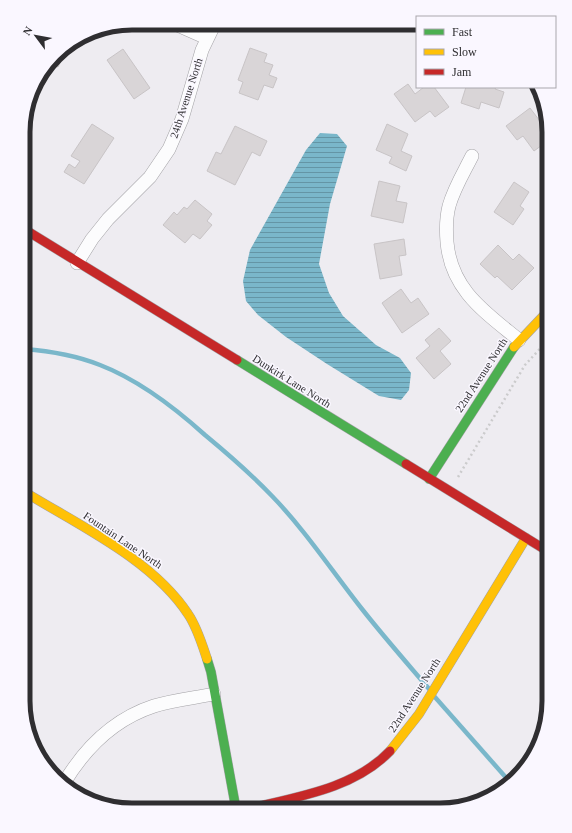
<svg xmlns="http://www.w3.org/2000/svg" width="572" height="833" font-family="Georgia,serif">
	<style>
		.water { fill: url(#water-rules) }
		.lines { fill: none; stroke-linecap: round; stroke-linejoin: round }
		.stream { stroke: #7ab7ca; stroke-width: 4.5 }
		.building { fill: #d9d5d7; stroke: #c8c4c6 }
		.street-casing { stroke: #a3a2a6; stroke-width: 14 }
		.fast-casing { stroke: #a3a2a6; stroke-width: 10 }
		.slow-casing { stroke: #a3a2a6; stroke-width: 10 }
		.jam-casing { stroke: #a3a2a6; stroke-width: 10 }
		.path { stroke: #cbcbcc; stroke-width: 2.5; stroke-dasharray: 2 3; stroke-linecap: butt }
		.street { stroke: #fcfcfd; stroke-width: 13 }
		.fast { stroke: #4caf50; stroke-width: 9 }
		.slow { stroke: #ffc107; stroke-width: 9 }
		.jam { stroke: #c62828; stroke-width: 9 }
		.labels { text-anchor: middle; dominant-baseline: central; stroke-width: 3; stroke-linejoin: round; paint-order: stroke }
		.street-label { font-size: 11px; fill: #2f2e31; stroke: #faf7ff }
		.rim { fill: none; stroke: #2f2e31; stroke-width: 5 }
	</style>
	<defs>
		<pattern id="water-rules" width="6" height="5" patternUnits="userSpaceOnUse"><rect width="6" height="5" fill="#7ab7ca"/><path d="M0 2.5h6" fill="none" stroke="#6495a5"/></pattern>
	</defs>
	<rect width="100%" height="100%" fill="#eeecf1"/>
	<!-- water -->
	<path class="water" d="M 320,133 L 337,134 L 347,146 L 330,204 L 319,264 L 329,293 L 343,316 L 376,345 L 400,358 L 411,373 L 409,390 L 401,400 L 379,396 L 327,364 L 286,337 L 258,315 L 246,301 L 243,281 L 250,250 L 306,150 Z"/>
	<g class="lines">
		<!-- stream -->
		<g class="stream">
			<path d="M 24,349 C 50,351 75,355 100,365 C 139,380 174,407 205,435 C 228,454 251,474 272,496 C 305,530 332,571 362,609 C 384,637 407,663 430,690"/>
			<path d="M 434,696 L 509,781"/>
		</g>
	</g>
	<!-- building -->
	<g class="building">
		<path d="M 283,23 L 307,24 L 301,30 L 294,24 L 289,29 Z"/>
		<path d="M 68,46 L 58,67 L 50,63 L 60,50 Z"/>
		<path d="M 250,48 L 267,54 L 264,62 L 273,65 L 269,75 L 277,78 L 273,88 L 264,85 L 258,100 L 239,93 L 243,82 L 238,80 Z"/>
		<path d="M 123,49 L 150,88 L 134,99 L 107,60 Z"/>
		<path d="M 408,84 L 415,94 L 424,87 L 434,87 L 449,107 L 435,117 L 430,111 L 415,122 L 394,94 Z"/>
		<path d="M 466,87 L 496,87 L 495,89 L 504,92 L 499,108 L 481,102 L 479,109 L 461,103 Z"/>
		<path d="M 530,108 L 549,133 L 549,140 L 534,151 L 523,136 L 517,140 L 506,126 Z"/>
		<path d="M 92,124 L 114,138 L 84,184 L 64,172 L 69,164 L 75,168 L 80,161 L 71,156 Z"/>
		<path d="M 387,124 L 408,134 L 401,151 L 412,156 L 406,171 L 389,163 L 392,157 L 376,150 Z"/>
		<path d="M 235,126 L 267,141 L 260,156 L 252,152 L 235,185 L 207,171 L 216,152 L 221,154 Z"/>
		<path d="M 379,181 L 400,186 L 396,201 L 407,203 L 403,223 L 371,216 Z"/>
		<path d="M 514,182 L 529,192 L 520,206 L 524,209 L 513,225 L 494,212 Z"/>
		<path d="M 195,200 L 212,214 L 207,221 L 212,225 L 200,239 L 193,234 L 185,243 L 163,225 L 174,212 L 177,215 L 184,207 L 187,209 Z"/>
		<path d="M 404,239 L 406,255 L 399,256 L 402,275 L 380,279 L 374,244 Z"/>
		<path d="M 498,245 L 513,260 L 519,254 L 534,268 L 512,290 L 497,276 L 495,278 L 480,264 Z"/>
		<path d="M 401,289 L 411,303 L 418,298 L 429,314 L 402,333 L 382,303 Z"/>
		<path d="M 439,328 L 451,341 L 440,351 L 451,364 L 434,379 L 416,358 L 430,346 L 425,340 Z"/>
	</g>
	<g class="lines">
		<defs>
			<g id="street">
				<path d="M 173,23 L 207,38"/>
				<path d="M 472,156 C 464,172 454,188 449,206 C 446,218 446,230 447,242 C 451,290 485,312 519,340"/>
				<path d="M 77,263 L 92,239 L 108,219 L 150,177 L 169,149 L 182,119 L 202,50 L 215,23"/>
				<path d="M 64,783 C 85,748 114,719 154,706 C 173,700 194,698 214,694"/>
			</g>
			<g id="fast">
				<path d="M 237,360 L 406,464"/>
				<path d="M 429,479 L 514,347"/>
				<path d="M 207,659 L 211,672 L 236,809"/>
			</g>
			<g id="slow">
				<path d="M 514,347 L 549,310"/>
				<path d="M 23,491 C 78,525 152,559 188,614 C 197,627 202,644 207,659"/>
				<path d="M 390,751 L 419,714 L 526,538"/>
			</g>
			<g id="jam">
				<path d="M 24,229 L 237,360"/>
				<path d="M 406,464 L 549,552"/>
				<path d="M 247,809 C 296,797 354,789 390,751"/>
			</g>
		</defs>
		<!-- street casing -->
		<use href="#street" class="street-casing"/>
		<!-- fast casing -->
		<use href="#fast" class="fast-casing"/>
		<!-- slow casing -->
		<use href="#slow" class="slow-casing"/>
		<!-- jam casing -->
		<use href="#jam" class="jam-casing"/>
		<!-- path -->
		<path class="path" d="M 458,477 L 525,365 L 549,339"/>
		<!-- street -->
		<use href="#street" class="street"/>
		<!-- fast -->
		<use href="#fast" class="fast"/>
		<!-- slow -->
		<use href="#slow" class="slow"/>
		<!-- jam -->
		<use href="#jam" class="jam"/>
	</g>
	<g class="labels">
		<!-- street labels -->
		<g class="street-label">
			<text transform="translate(186 98) rotate(-72)">24th Avenue North</text>
			<text transform="translate(481 375) rotate(-57)">22nd Avenue North</text>
			<text transform="translate(292 381) rotate(32)">Dunkirk Lane North</text>
			<text transform="translate(123 540) rotate(34)">Fountain Lane North</text>
			<text transform="translate(414 695) rotate(-57)">22nd Avenue North</text>
		</g>
	</g>
	<!-- crop -->
	<path d="M0 0H572V833H0ZM132 30H440A102 102 0 0 1 542 132V701A102 102 0 0 1 440 803H132A102 102 0 0 1 30 701V132A102 102 0 0 1 132 30Z" fill="#faf7ff" fill-rule="evenodd"/>
	<path class="rim" d="M132 30H440A102 102 0 0 1 542 132V701A102 102 0 0 1 440 803H132A102 102 0 0 1 30 701V132A102 102 0 0 1 132 30Z"/>
	<!-- legend -->
	<rect x="416" y="16" width="140" height="72" fill="#faf7ff" stroke="#a9a7ad"/>
	<rect x="424" y="29" width="20" height="6" fill="#4caf50" stroke="#a9a7ad"/>
	<text x="452" y="36" font-size="12" fill="#2f2e31">Fast</text>
	<rect x="424" y="49" width="20" height="6" fill="#ffc107" stroke="#a9a7ad"/>
	<text x="452" y="56" font-size="12" fill="#2f2e31">Slow</text>
	<rect x="424" y="69" width="20" height="6" fill="#c62828" stroke="#a9a7ad"/>
	<text x="452" y="76" font-size="12" fill="#2f2e31">Jam</text>
	<!-- north arrow -->
	<g transform="translate(36 36) rotate(302)" stroke="#faf7ff" stroke-width="3" paint-order="stroke">
	<path d="M0-3L7 15L0 10L-7 15Z" fill="#2f2e31"/>
	<text y="-6" font-size="11" font-weight="bold" text-anchor="middle" fill="#2f2e31">N</text>
	</g>
</svg>
